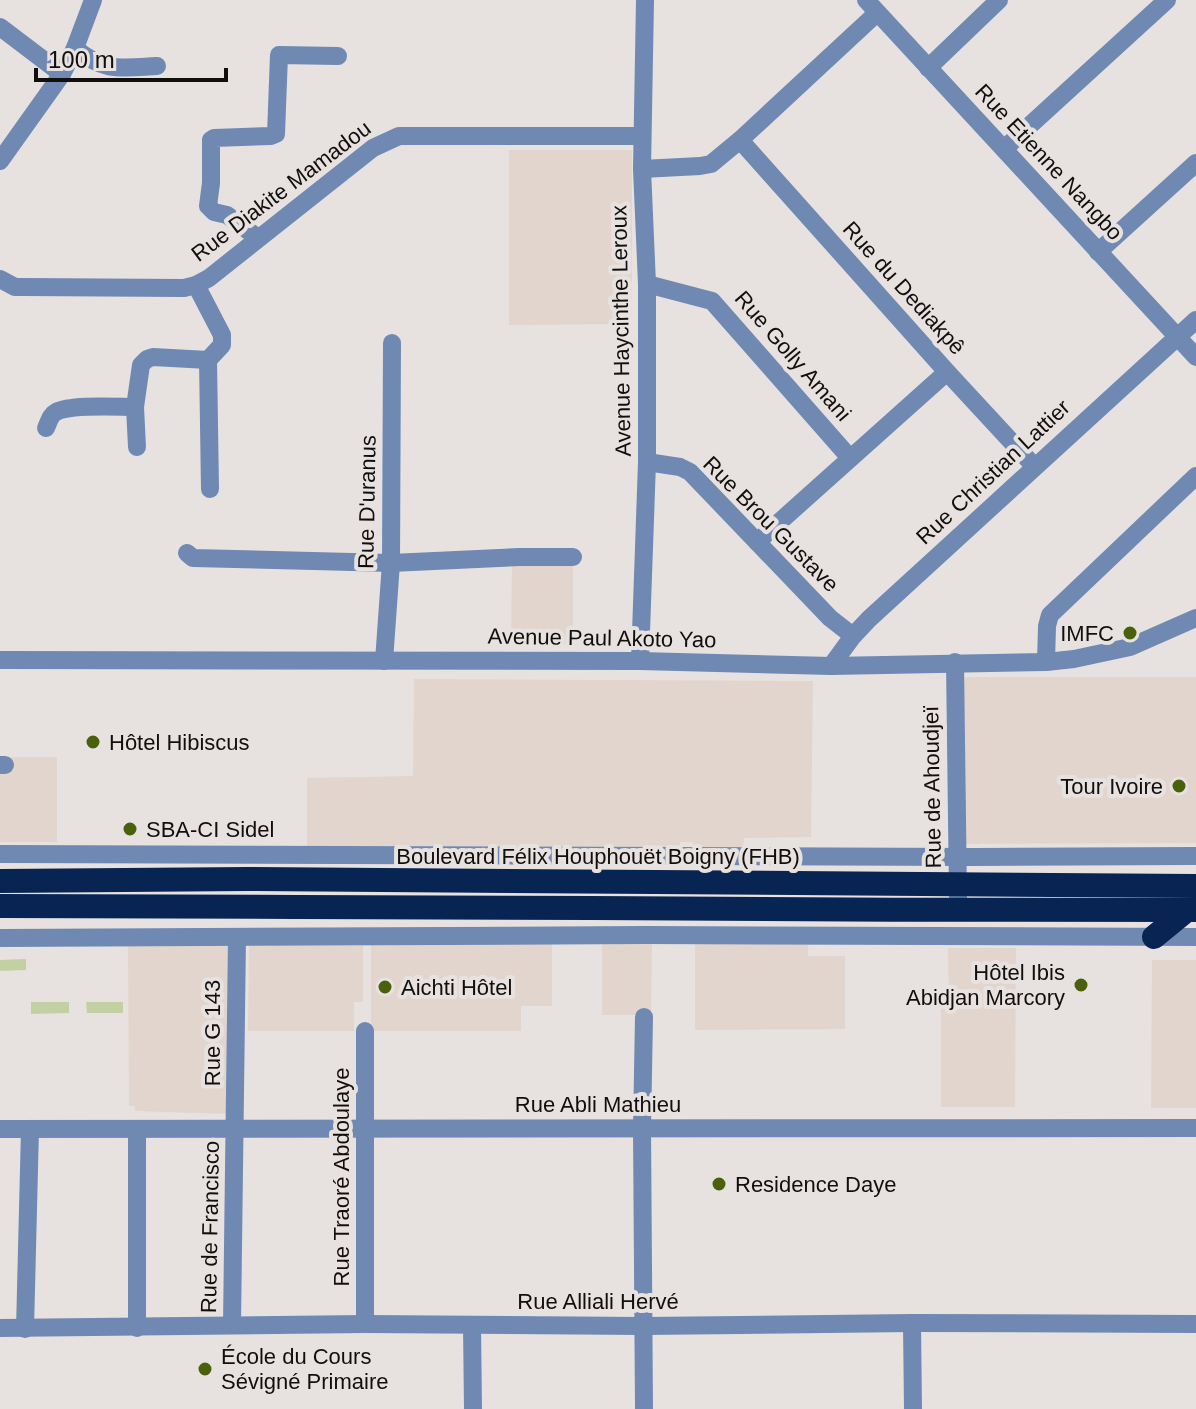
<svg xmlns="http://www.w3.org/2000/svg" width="1196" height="1409" font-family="Arial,sans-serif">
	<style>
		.built { fill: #e2d5ce }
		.green { fill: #c3d1a2 }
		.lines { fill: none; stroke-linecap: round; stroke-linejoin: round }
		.minor { stroke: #6f89b3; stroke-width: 18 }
		.highway { stroke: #072453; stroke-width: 24 }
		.poi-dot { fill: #49600c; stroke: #e7e2df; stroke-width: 3 }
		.labels { text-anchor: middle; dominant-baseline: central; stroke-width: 8; stroke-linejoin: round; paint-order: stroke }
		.street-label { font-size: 22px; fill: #110f0e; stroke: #e7e2df }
		.poi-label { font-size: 22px; fill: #110f0e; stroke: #e7e2df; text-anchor: start }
	</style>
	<rect width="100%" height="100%" fill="#e7e2df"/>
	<!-- built -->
	<g class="built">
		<path d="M 509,150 L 632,150 L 632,324 L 509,325 Z"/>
		<path d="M 512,562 L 573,562 L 573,644 L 511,644 Z"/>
		<path d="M 968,677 L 1196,677 L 1196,843 L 949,844 L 949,682 Z"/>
		<path d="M 414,679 L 813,681 L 811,837 L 744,838 L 743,849 L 693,848 L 693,842 L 680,842 L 680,847 L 307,847 L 307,778 L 413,776 Z"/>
		<rect x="0" y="757" width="57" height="85"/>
		<path d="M 228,944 L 229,1114 L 135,1111 L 135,1106 L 129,1106 L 128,945 Z"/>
		<path d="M 371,944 L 552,944 L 552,1006 L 521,1006 L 521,1031 L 371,1031 Z"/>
		<path d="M 602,944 L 652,944 L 651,1015 L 602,1015 Z"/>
		<path d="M 695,944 L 808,944 L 808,956 L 845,956 L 845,1029 L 695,1030 Z"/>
		<path d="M 249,945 L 363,946 L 363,1002 L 354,1002 L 354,1031 L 248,1031 Z"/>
		<path d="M 948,948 L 1016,948 L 1015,1107 L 941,1107 L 941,1008 L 949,1007 Z"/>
		<path d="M 1152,960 L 1196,960 L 1196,1108 L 1151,1108 Z"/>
	</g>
	<!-- green -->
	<g class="green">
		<path d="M 26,959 L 26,970 L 0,971 L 0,960 Z"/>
		<path d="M 31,1002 L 69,1002 L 69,1013 L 31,1014 Z"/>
		<path d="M 86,1002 L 123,1002 L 123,1013 L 87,1013 Z"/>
	</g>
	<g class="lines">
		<!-- minor -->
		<g class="minor">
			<path d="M 866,0 L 1196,357"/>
			<path d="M 0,27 L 62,74"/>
			<path d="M 75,48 C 104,73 122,68 157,66"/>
			<path d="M 928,68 L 999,0"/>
			<path d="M 740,140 L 947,372 L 1034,466"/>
			<path d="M 1004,149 L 1167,0"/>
			<path d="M 0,161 L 62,74 L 75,48 L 93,0"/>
			<path d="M 642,169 L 700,166 L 711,164 L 740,140 L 877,13"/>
			<path d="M 258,238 L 227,215 L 214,212 L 208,206 L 211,183 L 211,140 L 214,138 L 271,136 L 276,134 L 279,55 L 338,56"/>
			<path d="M 1098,252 L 1196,163"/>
			<path d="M 0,279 L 15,287 L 23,287 L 184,288 L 196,285 L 209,278 L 373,148 L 399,136 L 642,136"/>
			<path d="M 647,284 L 712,301 L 850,458"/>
			<path d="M 196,285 L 222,335 L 222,345 L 208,360 L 210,489"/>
			<path d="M 46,428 C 49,422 50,415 56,412 C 71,404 117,407 135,407"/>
			<path d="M 137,447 L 135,407 L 141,365 L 147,359 L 153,357 L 208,360"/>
			<path d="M 647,462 L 680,467 L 690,472 L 830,618 L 853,636"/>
			<path d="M 757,542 L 947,372"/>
			<path d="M 187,553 L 193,558 L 391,563 L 519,557 L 573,557"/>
			<path d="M 0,660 L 640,661 L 831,666 L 1046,662 L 1074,659 L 1130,647 L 1196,618"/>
			<path d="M 384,661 L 391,563 L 392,343"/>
			<path d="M 640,661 L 647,462 L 647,284 L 642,169 L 645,0"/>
			<path d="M 955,662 L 958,897"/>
			<path d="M 1046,662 L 1047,626 L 1050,615 L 1196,476"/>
			<path d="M 831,666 L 853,636 L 869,619 L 1196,320"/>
			<path d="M 0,765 L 5,765"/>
			<path d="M 0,854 L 974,857 L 1196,856"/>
			<path d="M 0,938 L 645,935 L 1196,937"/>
			<path d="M 644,1017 L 642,1128 L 644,1409"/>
			<path d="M 365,1031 L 365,1324"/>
			<path d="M 0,1129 L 1196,1128"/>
			<path d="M 137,1129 L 137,1328"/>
			<path d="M 912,1323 L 913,1409"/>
			<path d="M 232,1325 L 237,937"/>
			<path d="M 472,1325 L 473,1409"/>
			<path d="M 0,1328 L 365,1324 L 643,1326 L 912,1323 L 1196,1324"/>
			<path d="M 25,1329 L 30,1129"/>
		</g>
		<!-- highway -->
		<g class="highway">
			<path d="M 0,881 L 248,879 L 1196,886"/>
			<path d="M 0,906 C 197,908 395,906 592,908 C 793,909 995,911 1196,910"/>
			<path d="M 1154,937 L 1187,910"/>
		</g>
	</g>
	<!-- markers -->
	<g class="poi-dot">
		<circle cx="1130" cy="633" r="8"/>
		<circle cx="93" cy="742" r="8"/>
		<circle cx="1179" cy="786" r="8"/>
		<circle cx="130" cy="829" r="8"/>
		<circle cx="1081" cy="985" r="8"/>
		<circle cx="385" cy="987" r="8"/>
		<circle cx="719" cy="1184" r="8"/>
		<circle cx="205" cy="1369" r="8"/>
	</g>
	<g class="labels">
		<!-- street labels -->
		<g class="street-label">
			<text transform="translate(1049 162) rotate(47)">Rue Etienne Nangbo</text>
			<text transform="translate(281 191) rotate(-37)">Rue Diakite Mamadou</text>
			<text transform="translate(904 288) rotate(48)">Rue du Dediakpê</text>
			<text transform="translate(621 331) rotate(-91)">Avenue Haycinthe Leroux</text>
			<text transform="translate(793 356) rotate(49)">Rue Golly Amani</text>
			<text transform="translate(993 472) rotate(-43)">Rue Christian Lattier</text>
			<text transform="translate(367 502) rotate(-89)">Rue D'uranus</text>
			<text transform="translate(771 524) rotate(45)">Rue Brou Gustave</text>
			<text transform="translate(602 638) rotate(1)">Avenue Paul Akoto Yao</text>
			<text transform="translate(932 787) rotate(-91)">Rue de Ahoudjeï</text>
			<text x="598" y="856">Boulevard Félix Houphouët Boigny (FHB)</text>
			<text transform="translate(212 1033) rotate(-90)">Rue G 143</text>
			<text x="598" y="1104">Rue Abli Mathieu</text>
			<text transform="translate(341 1177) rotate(-90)">Rue Traoré Abdoulaye</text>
			<text transform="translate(210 1227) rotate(-89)">Rue de Francisco</text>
			<text x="598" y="1301">Rue Alliali Hervé</text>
		</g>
		<!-- poi labels -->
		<g class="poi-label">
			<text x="1114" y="633" text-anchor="end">IMFC</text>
			<text x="109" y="742">Hôtel Hibiscus</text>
			<text x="1163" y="786" text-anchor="end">Tour Ivoire</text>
			<text x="146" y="829">SBA-CI Sidel</text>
			<text x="1065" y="972" text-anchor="end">Hôtel Ibis<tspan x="1065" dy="25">Abidjan Marcory</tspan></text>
			<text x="401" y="987">Aichti Hôtel</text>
			<text x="735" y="1184">Residence Daye</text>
			<text x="221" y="1356">École du Cours<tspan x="221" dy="25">Sévigné Primaire</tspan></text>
		</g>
	</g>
	<!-- scale -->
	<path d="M36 68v12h190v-12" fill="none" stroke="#110f0e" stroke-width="4"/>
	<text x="48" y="68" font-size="24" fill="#110f0e" stroke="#e7e2df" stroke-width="6" paint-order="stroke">100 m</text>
</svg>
